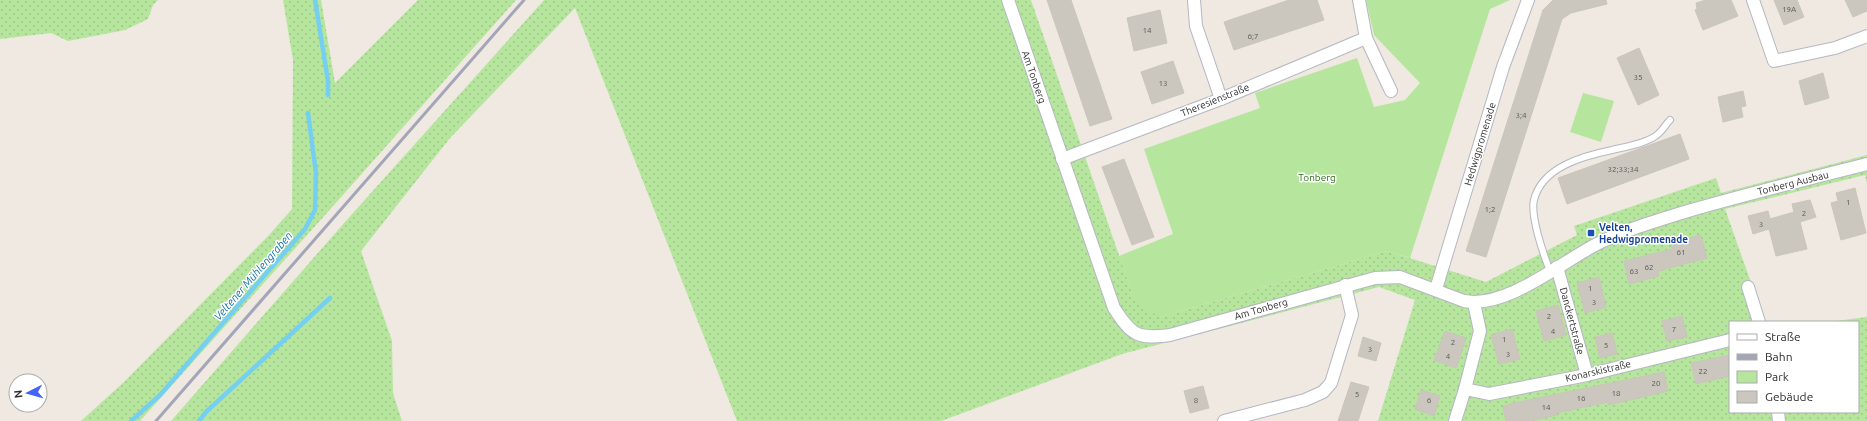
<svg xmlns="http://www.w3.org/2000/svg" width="1867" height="421" font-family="Ubuntu,sans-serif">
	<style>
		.grass { fill: url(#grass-dots) }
		.park { fill: #b6e59e }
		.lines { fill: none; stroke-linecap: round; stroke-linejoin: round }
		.stream { stroke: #75cff0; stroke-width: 4.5 }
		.building { fill: #cbc7bf; stroke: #cbc5ba }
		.service-casing { stroke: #b4b7c1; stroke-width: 8 }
		.minor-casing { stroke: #b4b7c1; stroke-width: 14 }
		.service { stroke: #fff; stroke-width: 6 }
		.minor { stroke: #fff; stroke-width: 12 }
		.rail { stroke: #a3a6b8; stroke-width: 3 }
		.transit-dot { fill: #1a4fb4; stroke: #fff; stroke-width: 1.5 }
		.labels { text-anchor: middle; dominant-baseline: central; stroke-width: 3; stroke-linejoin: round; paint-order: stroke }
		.number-label { font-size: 8px; fill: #555452 }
		.street-label { font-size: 10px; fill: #2e2e2e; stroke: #fff }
		.park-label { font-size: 10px; fill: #2c6e1b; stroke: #fff }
		.transit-label { font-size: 10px; font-weight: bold; fill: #164399; stroke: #fff; text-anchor: start }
		.water-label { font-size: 11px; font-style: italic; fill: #0d6fa3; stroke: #fff }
	</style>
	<defs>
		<pattern id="grass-dots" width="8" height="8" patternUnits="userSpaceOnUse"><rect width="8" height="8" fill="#b6e59e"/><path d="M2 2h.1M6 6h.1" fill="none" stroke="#9dc588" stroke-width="1.8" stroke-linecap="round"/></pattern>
	</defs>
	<rect width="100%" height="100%" fill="#efe9e1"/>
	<!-- grass -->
	<g class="grass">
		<path d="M 0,0 L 158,0 L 153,5 L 148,19 L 125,30 L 68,41 L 51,33 L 0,39 Z"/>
		<path d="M 283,0 L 321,0 L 335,83 L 418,0 L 516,0 L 334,205 L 140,421 L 81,421 L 125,381 L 270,234 L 292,209 L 293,60 Z"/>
		<path d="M 544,0 L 1031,0 L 1132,293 L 1161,317 L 1387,251 L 1486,282 L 1577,235 L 1574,226 L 1716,178 L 1721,193 L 1867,155 L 1867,183 L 1865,175 L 1725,209 L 1765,322 L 1730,322 L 1730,412 L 1858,412 L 1858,322 L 1828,322 L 1867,317 L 1867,421 L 1378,421 L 1415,300 L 1379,287 L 1122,354 L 941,421 L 737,421 L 575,8 L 450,138 L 361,251 L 392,341 L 393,393 L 402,421 L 171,421 L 345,222 Z"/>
	</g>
	<!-- park -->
	<g class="park">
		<path d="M 1366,0 L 1510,0 L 1490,9 L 1410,258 L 1387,251 L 1161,317 L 1144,309 L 1132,293 L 1119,256 L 1173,234 L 1144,149 L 1260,108 L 1255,93 L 1357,58 L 1374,107 L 1405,100 L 1420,83 L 1374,35 Z"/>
		<path d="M 1583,93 L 1614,101 L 1601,142 L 1570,132 Z"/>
	</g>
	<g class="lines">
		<!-- stream -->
		<g class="stream">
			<path d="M 315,0 L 328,81 L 328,95"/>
			<path d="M 131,421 L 160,395 L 305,229 L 315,210 L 316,173 L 308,113"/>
			<path d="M 199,421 L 206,412 L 330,298"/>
		</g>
	</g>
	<!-- building -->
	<g class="building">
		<path d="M 1047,0 L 1071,0 L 1112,119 L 1090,126 Z"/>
		<path d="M 1289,0 L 1317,0 L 1324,20 L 1234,50 L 1224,22 Z"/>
		<path d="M 1553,0 L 1606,0 L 1607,4 L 1571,13 L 1562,19 L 1486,257 L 1466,251 L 1543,10 Z"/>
		<path d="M 1706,0 L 1731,0 L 1738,16 L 1703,30 L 1695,10 L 1697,9 L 1696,3 Z"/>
		<path d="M 1774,0 L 1797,0 L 1804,17 L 1784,25 Z"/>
		<path d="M 1845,0 L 1867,0 L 1867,11 L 1853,17 Z"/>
		<path d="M 1160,10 L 1167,43 L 1134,51 L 1127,18 Z"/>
		<path d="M 1639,48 L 1659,95 L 1638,105 L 1617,58 Z"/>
		<path d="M 1173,61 L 1184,93 L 1152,104 L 1141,72 Z"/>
		<path d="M 1823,73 L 1829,98 L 1805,105 L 1799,81 Z"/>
		<path d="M 1743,91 L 1746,106 L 1741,107 L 1743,117 L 1723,122 L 1718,97 Z"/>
		<path d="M 1680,134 L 1689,159 L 1567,204 L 1558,178 Z"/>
		<path d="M 1124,159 L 1154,237 L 1132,245 L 1102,167 Z"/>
		<path d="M 1855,188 L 1866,233 L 1841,240 L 1831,203 L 1838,201 L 1836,193 Z"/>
		<path d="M 1810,200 L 1816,217 L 1800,222 L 1807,249 L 1776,256 L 1769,229 L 1753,234 L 1748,216 L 1768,211 L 1770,219 L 1794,212 L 1792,204 Z"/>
		<path d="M 1701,235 L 1707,258 L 1658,271 L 1659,276 L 1629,284 L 1624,261 L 1672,249 L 1671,243 Z"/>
		<path d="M 1599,277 L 1606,307 L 1585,313 L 1577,283 Z"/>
		<path d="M 1558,305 L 1566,335 L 1544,341 L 1536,311 Z"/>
		<path d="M 1682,316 L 1687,337 L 1667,341 L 1662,321 Z"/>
		<path d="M 1512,329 L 1520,359 L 1499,364 L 1491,335 Z"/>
		<path d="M 1445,331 L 1466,338 L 1456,368 L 1434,360 Z"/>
		<path d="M 1612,333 L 1617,354 L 1600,358 L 1595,337 Z"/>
		<path d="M 1363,337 L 1381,343 L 1376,361 L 1358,356 Z"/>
		<path d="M 1730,355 L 1730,376 L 1696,384 L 1691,363 Z"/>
		<path d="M 1664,372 L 1668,391 L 1608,405 L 1608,402 L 1556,413 L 1557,415 L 1531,421 L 1506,421 L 1503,407 L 1509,404 Z"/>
		<path d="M 1351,382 L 1369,387 L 1358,421 L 1338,421 Z"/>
		<path d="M 1203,386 L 1209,408 L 1190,413 L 1184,391 Z"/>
		<path d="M 1421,390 L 1440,396 L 1434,416 L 1415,409 Z"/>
	</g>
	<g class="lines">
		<defs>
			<path id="service" d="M 1550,271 C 1544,256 1530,216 1534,200 C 1542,167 1583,156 1612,150 C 1624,147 1649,143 1658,134 C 1663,130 1666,124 1670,120"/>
			<g id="minor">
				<path d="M 1008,0 L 1114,308 C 1132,336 1138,339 1170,335 L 1375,278 L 1400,277 L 1464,301 C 1505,309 1559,264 1595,245 C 1624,230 1656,221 1688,211 C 1747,194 1807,179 1867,164"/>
				<path d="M 1194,0 L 1196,26 L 1221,99"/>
				<path d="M 1359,0 L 1366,38 L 1391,91"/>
				<path d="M 1753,0 L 1774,61 L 1835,48 L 1867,36"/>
				<path d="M 1062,159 L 1221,99 L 1366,38"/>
				<path d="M 1557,267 L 1587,375"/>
				<path d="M 1748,287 L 1759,322"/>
				<path d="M 1436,289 L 1503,67 L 1528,0"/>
				<path d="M 1465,389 L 1489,394 L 1587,375 L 1730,340"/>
				<path d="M 1778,412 L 1779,421"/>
				<path d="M 1224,421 L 1305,400 L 1323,392 L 1331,383 L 1352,315 L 1345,285"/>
				<path d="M 1455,421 L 1465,389 L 1480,331 L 1474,303"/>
			</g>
		</defs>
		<!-- service casing -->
		<use href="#service" class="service-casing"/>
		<!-- minor casing -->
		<use href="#minor" class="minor-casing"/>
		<!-- service -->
		<use href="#service" class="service"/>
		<!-- minor -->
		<use href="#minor" class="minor"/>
		<!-- rail -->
		<path class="rail" d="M 156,421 L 524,0"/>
	</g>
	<!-- markers -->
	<rect class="transit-dot" x="1587" y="229" width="8" height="8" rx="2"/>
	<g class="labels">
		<!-- number labels -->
		<g class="number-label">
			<text x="1789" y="9">19A</text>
			<text x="1147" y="30">14</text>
			<text x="1253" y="36">6;7</text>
			<text x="1638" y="77">35</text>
			<text x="1163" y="83">13</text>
			<text x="1521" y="115">3;4</text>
			<text x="1623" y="169">32;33;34</text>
			<text x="1848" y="202">1</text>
			<text x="1490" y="209">1;2</text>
			<text x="1804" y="213">2</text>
			<text x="1761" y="224">3</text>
			<text x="1681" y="252">61</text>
			<text x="1649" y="267">62</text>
			<text x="1634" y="271">63</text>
			<text x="1590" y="288">1</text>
			<text x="1594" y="302">3</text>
			<text x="1549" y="316">2</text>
			<text x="1674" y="329">7</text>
			<text x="1553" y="331">4</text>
			<text x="1504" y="339">1</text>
			<text x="1453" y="342">2</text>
			<text x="1606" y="345">5</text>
			<text x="1370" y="349">3</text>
			<text x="1508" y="354">3</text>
			<text x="1448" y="356">4</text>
			<text x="1703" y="371">22</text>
			<text x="1656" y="383">20</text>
			<text x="1616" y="393">18</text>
			<text x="1357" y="394">5</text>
			<text x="1581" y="398">16</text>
			<text x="1196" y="400">8</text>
			<text x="1429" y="400">6</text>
			<text x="1546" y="407">14</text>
		</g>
		<!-- street labels -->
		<g class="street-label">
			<text transform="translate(1034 77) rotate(71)">Am Tonberg</text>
			<text transform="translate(1215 100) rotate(-22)">Theresienstraße</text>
			<text transform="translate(1480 144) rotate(-73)">Hedwigpromenade</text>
			<text transform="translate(1793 183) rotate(-14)">Tonberg Ausbau</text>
			<text transform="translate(1261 309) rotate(-16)">Am Tonberg</text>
			<text transform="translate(1572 321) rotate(75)">Danckertstraße</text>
			<text transform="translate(1598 371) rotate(-13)">Konarskistraße</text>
		</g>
		<!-- park labels -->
		<g class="park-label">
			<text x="1317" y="177">Tonberg</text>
		</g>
		<!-- transit labels -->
		<g class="transit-label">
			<text x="1599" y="227">Velten,<tspan x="1599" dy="12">Hedwigpromenade</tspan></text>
		</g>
		<!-- water labels -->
		<g class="water-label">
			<text transform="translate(253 276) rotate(-49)">Veltener Mühlengraben</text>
		</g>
	</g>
	<!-- legend -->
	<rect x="1729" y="321" width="130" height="92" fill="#ffffff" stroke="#ababab"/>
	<rect x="1737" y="334" width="20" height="6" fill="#ffffff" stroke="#ababab"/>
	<text x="1765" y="341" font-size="12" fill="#2e2e2e">Straße</text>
	<rect x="1737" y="354" width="20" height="6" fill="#a3a6b8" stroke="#ababab"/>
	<text x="1765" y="361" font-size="12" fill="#2e2e2e">Bahn</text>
	<rect x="1737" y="371" width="20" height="12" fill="#b6e59e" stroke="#ababab"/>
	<text x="1765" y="381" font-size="12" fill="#2e2e2e">Park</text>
	<rect x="1737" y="391" width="20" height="12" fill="#cbc7bf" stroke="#ababab"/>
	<text x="1765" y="401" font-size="12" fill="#2e2e2e">Gebäude</text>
	<!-- north arrow -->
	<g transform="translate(28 393) rotate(264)"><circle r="19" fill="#ffffff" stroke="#ababab"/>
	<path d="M0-3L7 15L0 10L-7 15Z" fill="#4264fb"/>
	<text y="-6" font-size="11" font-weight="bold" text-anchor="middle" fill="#2e2e2e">N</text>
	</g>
</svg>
